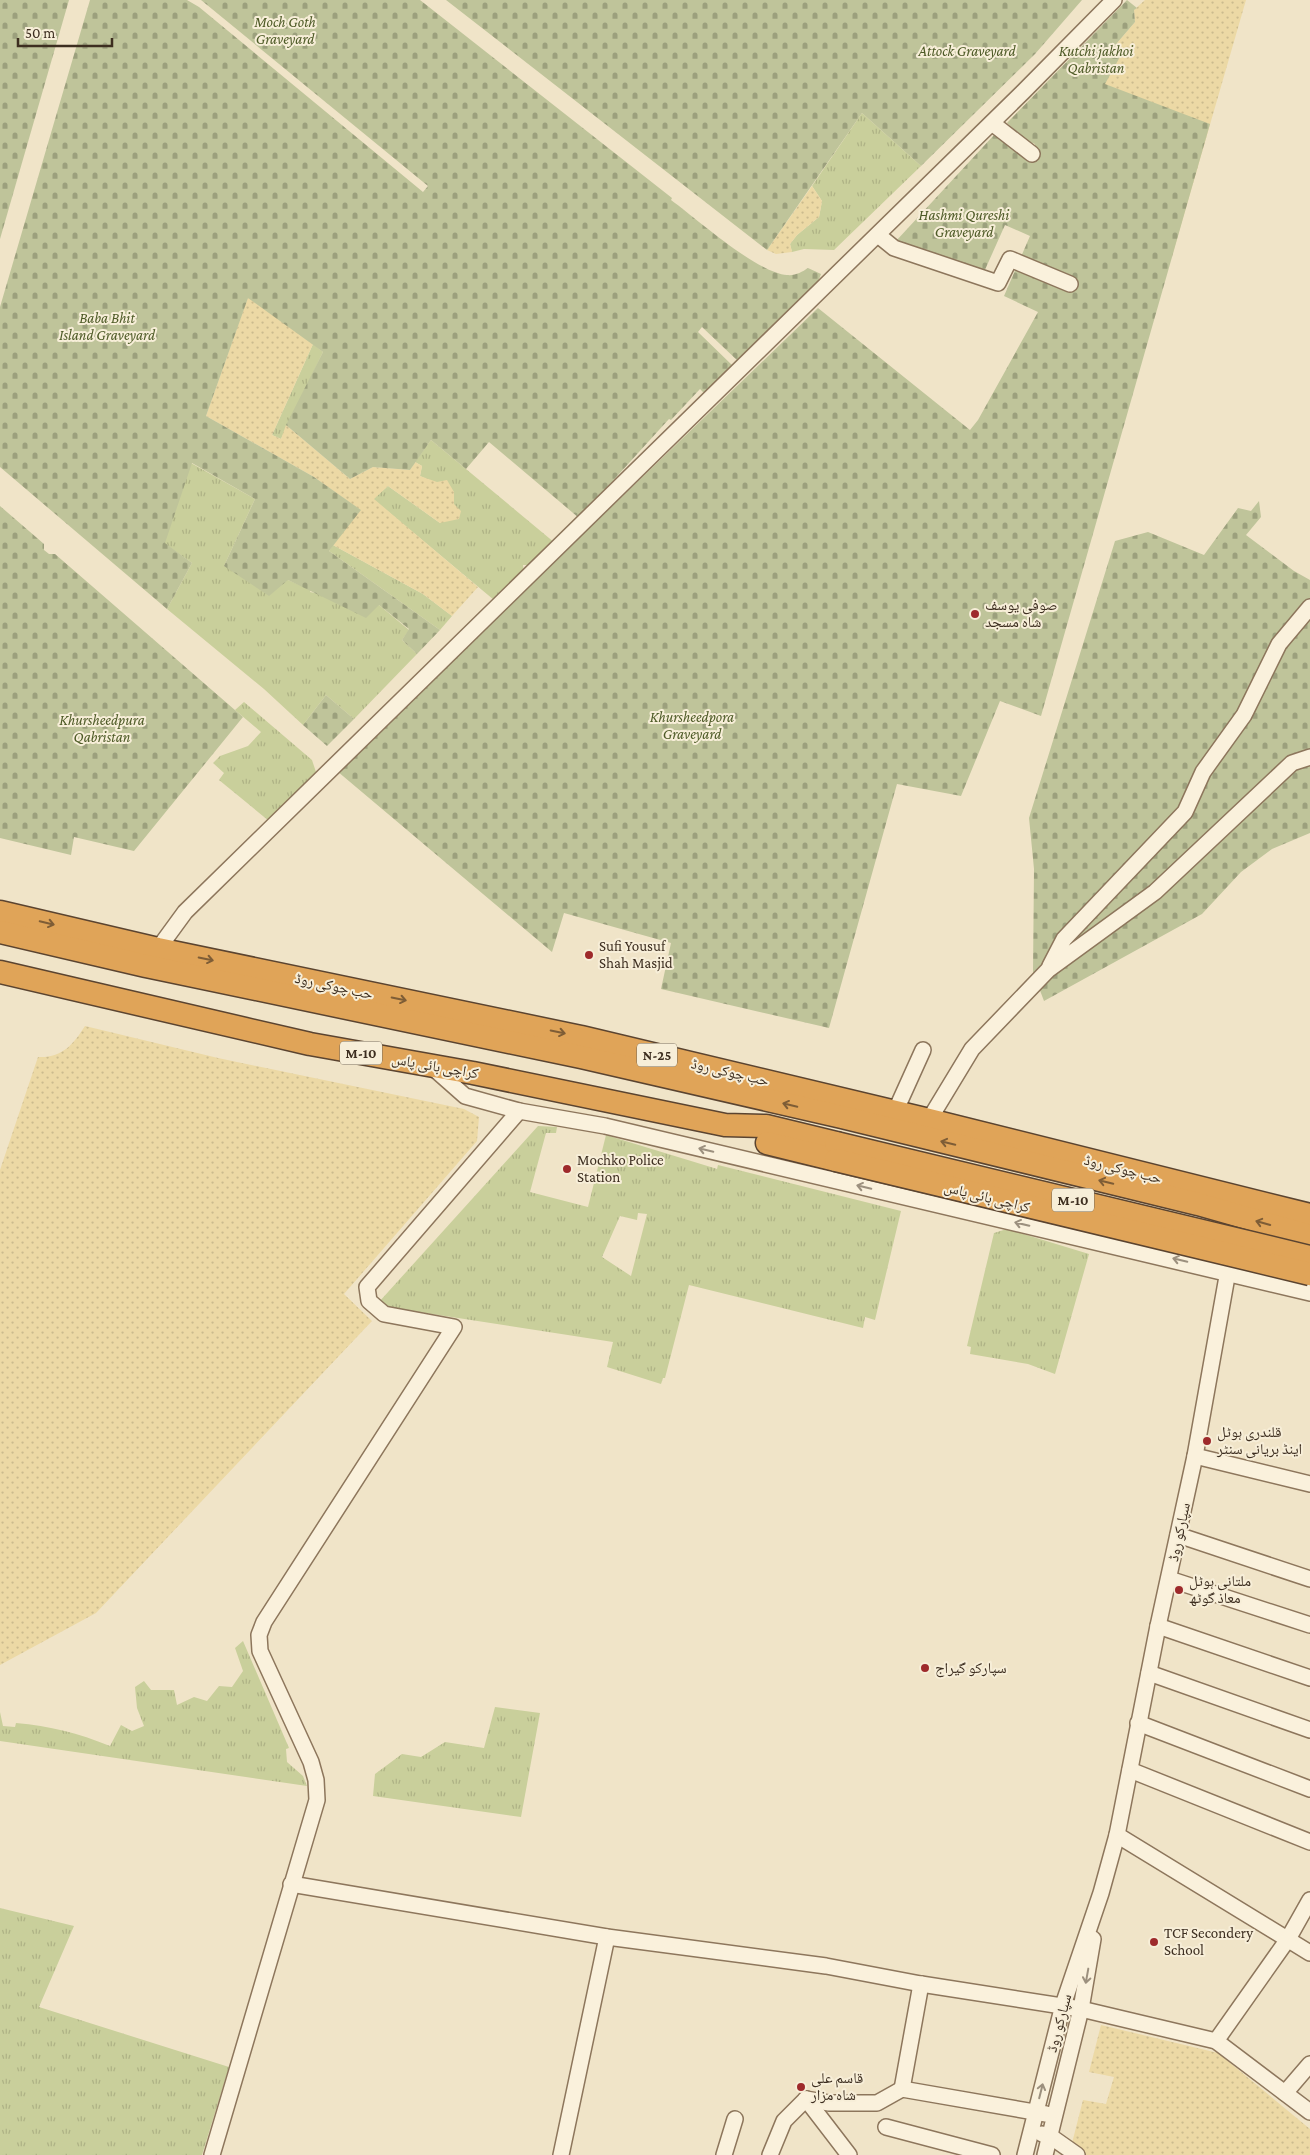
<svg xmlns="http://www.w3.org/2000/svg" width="1310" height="2155" font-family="'Crimson Pro','Noto Naskh Arabic',serif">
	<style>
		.grass { fill: url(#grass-tufts); fill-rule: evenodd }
		.sand { fill: url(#sand-dots) }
		.cemetery { fill: url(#cemetery-stones) }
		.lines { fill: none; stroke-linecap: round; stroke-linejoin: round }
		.minor-casing { stroke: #8d765c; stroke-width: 18 }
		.highway-casing { stroke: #5b4430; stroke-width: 25 }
		.minor { stroke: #faf1dc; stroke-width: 15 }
		.highway { stroke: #e0a458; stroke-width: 22 }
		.highway-bridge-casing { stroke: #5b4430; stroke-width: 25; stroke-linecap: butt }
		.highway-bridge { stroke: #e0a458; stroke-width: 22 }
		.oneway { stroke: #7e5d36 }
		.oneway2 { stroke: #9c907e }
		.poi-dot { fill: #9e2a2b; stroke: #f7eed8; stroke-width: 2 }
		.labels { text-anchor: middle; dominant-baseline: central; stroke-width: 4; stroke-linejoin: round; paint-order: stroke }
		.shield { fill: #f7eed8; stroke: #756857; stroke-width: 1 }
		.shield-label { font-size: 14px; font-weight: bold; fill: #3d2e20 }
		.park-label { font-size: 15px; font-style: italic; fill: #4d5a26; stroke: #f7eed8 }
		.poi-label { font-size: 15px; fill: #3d2e20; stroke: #f7eed8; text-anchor: start }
		.street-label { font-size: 15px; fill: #3d2e20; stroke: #f7eed8 }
	</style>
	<defs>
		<pattern id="grass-tufts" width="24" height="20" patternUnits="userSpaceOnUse" patternTransform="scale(1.25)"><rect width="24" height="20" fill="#c9cf9b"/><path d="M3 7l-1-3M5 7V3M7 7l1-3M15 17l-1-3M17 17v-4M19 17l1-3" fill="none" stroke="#aeb285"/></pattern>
		<pattern id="sand-dots" width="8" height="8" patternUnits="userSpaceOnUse" patternTransform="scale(1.25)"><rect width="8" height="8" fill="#ecd9a5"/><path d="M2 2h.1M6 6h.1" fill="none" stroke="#cbbb8e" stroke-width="1.8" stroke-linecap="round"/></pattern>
		<pattern id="cemetery-stones" width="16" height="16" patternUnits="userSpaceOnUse" patternTransform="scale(1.25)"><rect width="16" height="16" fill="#bfc49a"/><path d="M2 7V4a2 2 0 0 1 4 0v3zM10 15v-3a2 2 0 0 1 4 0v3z" fill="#9ca07d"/></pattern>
	</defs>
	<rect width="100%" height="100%" fill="#f0e4c8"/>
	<!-- grass -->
	<g class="grass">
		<path d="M 862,113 L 921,166 L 834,250 L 804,249 L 792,252 L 790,244 L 797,235 L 819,217 L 822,201 L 812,186 Z"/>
		<path d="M 313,344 L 323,352 L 281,439 L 272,435 Z"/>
		<path d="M 431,440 L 555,543 L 531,565 L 523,565 L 524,573 L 494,600 L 373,499 L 388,486 L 440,523 L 454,504 L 454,492 L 420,476 L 422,466 L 415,462 Z"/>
		<path d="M 191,463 L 255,499 L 224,566 L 288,580 L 311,590 L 310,592 L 379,605 L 409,630 L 402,640 L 417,654 L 354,719 L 326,695 L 303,725 L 264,689 L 167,609 L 192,563 L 164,543 Z"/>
		<path d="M 333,545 L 423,594 L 452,616 L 440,630 L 329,551 Z"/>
		<path d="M 244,702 L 312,760 L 316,772 L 269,821 L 219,780 L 224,773 L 213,763 L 220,756 L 248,746 L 261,732 L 235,710 Z"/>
		<path d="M 538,1126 L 557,1127 L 556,1133 L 546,1133 L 530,1192 L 588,1207 L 606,1135 L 714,1168 L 717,1169 L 718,1165 L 901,1211 L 875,1320 L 865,1317 L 863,1328 L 689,1285 L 665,1378 L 663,1378 L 661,1384 L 607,1367 L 613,1342 L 380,1306 L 379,1302 ZM 638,1213 L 647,1214 L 631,1276 L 602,1257 L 620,1216 L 637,1220 Z"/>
		<path d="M 1007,1229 L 1089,1254 L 1055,1374 L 1028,1364 L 970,1354 L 971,1347 L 967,1346 L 994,1233 Z"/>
		<path d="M 243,1641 L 289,1748 L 286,1749 L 287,1762 L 303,1776 L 307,1786 L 0,1741 L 0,1712 L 3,1726 L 15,1727 L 16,1723 C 50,1726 78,1733 110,1746 L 121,1725 L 132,1731 L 144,1726 L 137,1708 L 135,1687 L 144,1681 L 151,1690 L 174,1690 L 177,1705 L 194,1697 L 207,1701 L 219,1686 L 232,1687 L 243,1671 L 235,1648 Z"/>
		<path d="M 495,1707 L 540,1713 L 521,1817 L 373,1796 L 375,1774 L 402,1754 L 421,1757 L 445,1742 L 484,1748 Z"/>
		<path d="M 0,1908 L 74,1926 L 39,2007 L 229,2067 L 202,2155 L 0,2155 Z"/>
	</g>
	<!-- sand -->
	<g class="sand">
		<path d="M 1145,0 L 1246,0 L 1172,256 L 1031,158 L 1035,144 L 1007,123 L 1064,65 L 1117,43 L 1135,22 L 1134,10 Z"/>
		<path d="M 812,186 L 822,201 L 819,217 L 797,235 L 790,244 L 792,252 L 776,254 L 767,250 Z"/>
		<path d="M 248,297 L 313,344 L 272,435 L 281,439 L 286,425 L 350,479 L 373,467 L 410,470 L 415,462 L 422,466 L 420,476 L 437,482 L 447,480 L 454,492 L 454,504 L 461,511 L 459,519 L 440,523 L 388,486 L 374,499 L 478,587 L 452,616 L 423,594 L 333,545 L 360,510 L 314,477 L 206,416 Z"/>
		<path d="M 85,1026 L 218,1058 L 464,1109 L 479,1117 L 477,1141 L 344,1294 L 372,1321 L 96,1613 L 0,1665 L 0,1170 L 38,1057 C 62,1058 73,1045 85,1026 Z"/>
		<path d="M 1101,2025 L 1218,2053 L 1310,2129 L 1310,2155 L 1083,2155 L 1071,2147 L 1083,2100 L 1106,2104 L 1114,2077 L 1089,2072 Z"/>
	</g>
	<!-- cemetery -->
	<g class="cemetery">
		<path d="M 0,0 L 69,0 L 0,239 Z"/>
		<path d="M 90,0 L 187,0 L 199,7 L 423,192 L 428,186 L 201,0 L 420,0 L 672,198 L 671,200 C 697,219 757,273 787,275 C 795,276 802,272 808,268 L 821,274 L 818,282 L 739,362 L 702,327 L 698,332 L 734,367 L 707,396 L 700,389 L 671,420 L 669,419 L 579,518 L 489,442 L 466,469 L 431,440 L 410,470 L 373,467 L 350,479 L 286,425 L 323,352 L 248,298 L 206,416 L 314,477 L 361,510 L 329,551 L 440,630 L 417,654 L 402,640 L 409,629 L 379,605 L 366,618 L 288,580 L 269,596 L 224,566 L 255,499 L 192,463 L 165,543 L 192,563 L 167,609 L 0,467 L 0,307 Z"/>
		<path d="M 446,0 L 1082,0 L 1035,54 L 921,166 L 862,113 L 767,250 Z"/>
		<path d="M 1127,0 L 1137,8 L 1134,10 L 1135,22 L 1117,43 L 1121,55 L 1105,84 L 1210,124 L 1041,716 L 1000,701 L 961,796 L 897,784 L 829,1028 L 661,989 L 671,943 L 564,913 L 552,952 L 337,771 L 818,308 L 970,430 L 978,420 L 1038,312 L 1004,296 L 1030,236 L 1005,225 L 984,272 L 896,241 L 994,135 L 1031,158 L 1035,144 L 1028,141 L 1007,123 Z"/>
		<path d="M 1259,501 L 1261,517 L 1246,535 L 1294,571 L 1310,580 L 1310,833 L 1272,849 L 1241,872 L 1202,914 L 1044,1001 L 1033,972 L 1034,869 L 1029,818 L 1115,541 L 1148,532 L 1204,555 L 1238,508 L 1251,511 Z"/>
		<path d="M 0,506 L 44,544 L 44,550 L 49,554 L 55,554 L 243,717 L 134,851 L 74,837 L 71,855 L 0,838 Z"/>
		<path d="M 326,695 L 354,719 L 327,746 L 303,725 Z"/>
	</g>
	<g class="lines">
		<defs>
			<g id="minor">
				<path d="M 992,123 L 1032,154"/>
				<path d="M 878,235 L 894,248 L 998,283 L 1010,259 L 1070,284"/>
				<path d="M 158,949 L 185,912 L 1023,92 L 1114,0"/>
				<path d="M 1050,966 L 1064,939 L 1185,812 L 1203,772 L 1244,715 L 1279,644 L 1310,607"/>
				<path d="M 431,1066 L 465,1096 L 519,1111 L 605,1126 L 1310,1293"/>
				<path d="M 895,1112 L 923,1050"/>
				<path d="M 929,1120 L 972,1049 L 1048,970 L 1155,892 L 1292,763 L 1310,757"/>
				<path d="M 1195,1456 L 1310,1484"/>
				<path d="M 1178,1535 L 1310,1579"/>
				<path d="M 1169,1579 L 1310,1625"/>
				<path d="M 1158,1626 L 1310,1678"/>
				<path d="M 1149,1673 L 1310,1730"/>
				<path d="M 1138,1723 L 1310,1789"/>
				<path d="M 1130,1770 L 1310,1842"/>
				<path d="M 1117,1835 L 1310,1953"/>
				<path d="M 291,1884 L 607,1937 L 826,1966 L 921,1984 L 1081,2009 L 1216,2041 L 1310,2112"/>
				<path d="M 1216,2041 L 1288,1939 L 1310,1900"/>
				<path d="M 902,2089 L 921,1984"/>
				<path d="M 1285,2093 L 1310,2064"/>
				<path d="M 806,2099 L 829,2103 L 877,2103 L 902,2089 L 1046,2114"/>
				<path d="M 806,2099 L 849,2155"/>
				<path d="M 886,2127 L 992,2155"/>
				<path d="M 1042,2134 L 1050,2136 L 1077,2155"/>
				<path d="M 212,2155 L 317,1800 L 316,1780 L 311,1762 L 260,1651 L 259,1635 L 264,1622 L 454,1327 L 384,1314 L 369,1301 L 367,1287 L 519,1111"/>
				<path d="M 561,2155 L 607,1937"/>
				<path d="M 724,2155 L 735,2119"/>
				<path d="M 770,2155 L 784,2121 L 806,2099"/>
				<path d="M 1025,2155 L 1063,2005 L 1101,1893 L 1117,1835 L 1158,1626 L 1195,1456 L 1228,1271 L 1230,1246"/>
				<path d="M 1045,2155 L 1081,2009 L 1093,1939"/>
			</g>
			<g id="highway">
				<path d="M 0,912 L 158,949 L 581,1037 L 929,1120 L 1310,1215"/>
				<path d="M 0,932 L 146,966 L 581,1057 L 842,1117 L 1198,1204 L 1310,1236"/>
				<path d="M 0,972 L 310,1044 L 473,1073 L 725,1125 L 766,1126 L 836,1143"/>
				<path d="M 767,1143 L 836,1160"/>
			</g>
		</defs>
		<!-- minor casing -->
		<use href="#minor" class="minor-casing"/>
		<!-- highway casing -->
		<use href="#highway" class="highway-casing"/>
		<!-- minor -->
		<use href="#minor" class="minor"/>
		<!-- highway -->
		<use href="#highway" class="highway"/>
		<defs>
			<g id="highway-bridge">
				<path d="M 836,1143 L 1310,1257"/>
				<path d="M 836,1160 L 1310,1274"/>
			</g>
		</defs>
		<!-- highway-bridge casing -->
		<use href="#highway-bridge" class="highway-bridge-casing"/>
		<!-- highway-bridge -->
		<use href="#highway-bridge" class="highway-bridge"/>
	</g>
	<!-- one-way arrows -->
	<defs><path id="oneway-shaft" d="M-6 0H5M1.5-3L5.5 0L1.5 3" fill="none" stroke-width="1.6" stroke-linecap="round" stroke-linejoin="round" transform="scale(1.25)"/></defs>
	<g class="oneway">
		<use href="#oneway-shaft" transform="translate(47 923) rotate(13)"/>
		<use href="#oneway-shaft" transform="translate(206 959) rotate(12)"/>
		<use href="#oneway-shaft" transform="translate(399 999) rotate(12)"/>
		<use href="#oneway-shaft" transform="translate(558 1032) rotate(12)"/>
		<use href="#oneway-shaft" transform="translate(790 1105) rotate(-167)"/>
		<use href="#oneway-shaft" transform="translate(948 1143) rotate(-166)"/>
		<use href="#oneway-shaft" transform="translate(1106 1182) rotate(-166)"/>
		<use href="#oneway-shaft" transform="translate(1263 1223) rotate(-164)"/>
	</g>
	<g class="oneway2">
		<use href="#oneway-shaft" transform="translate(706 1150) rotate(-167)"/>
		<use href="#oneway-shaft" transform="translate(864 1187) rotate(-167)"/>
		<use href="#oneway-shaft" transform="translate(1022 1224) rotate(-167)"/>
		<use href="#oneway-shaft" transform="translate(1180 1260) rotate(-167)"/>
		<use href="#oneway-shaft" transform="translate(1087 1976) rotate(100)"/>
		<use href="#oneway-shaft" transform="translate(1041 2091) rotate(-76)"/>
	</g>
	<!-- markers -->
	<g class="poi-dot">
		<circle cx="975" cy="614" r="5"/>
		<circle cx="589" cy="955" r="5"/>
		<circle cx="567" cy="1169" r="5"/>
		<circle cx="1207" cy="1441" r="5"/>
		<circle cx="1179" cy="1590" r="5"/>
		<circle cx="925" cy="1668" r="5"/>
		<circle cx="1154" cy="1942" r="5"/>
		<circle cx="801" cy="2087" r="5"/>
	</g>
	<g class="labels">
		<!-- shield labels -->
		<g class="shield">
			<rect x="340" y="1041.5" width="42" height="23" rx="4"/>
			<rect x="637" y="1043.5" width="40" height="23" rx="4"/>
			<rect x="1052" y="1188.5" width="42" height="23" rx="4"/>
		</g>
		<g class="shield-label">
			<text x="361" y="1053">M-10</text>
			<text x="657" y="1055">N-25</text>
			<text x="1073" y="1200">M-10</text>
		</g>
		<!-- park labels -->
		<g class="park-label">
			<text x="285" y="22">Moch Goth<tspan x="285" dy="17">Graveyard</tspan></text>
			<text x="967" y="51">Attock Graveyard</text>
			<text x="1096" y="51">Kutchi jakhoi<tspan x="1096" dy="17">Qabristan</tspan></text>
			<text x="964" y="215">Hashmi Qureshi<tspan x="964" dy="17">Graveyard</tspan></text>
			<text x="107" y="318">Baba Bhit<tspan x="107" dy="17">Island Graveyard</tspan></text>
			<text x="692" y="717">Khursheedpora<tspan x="692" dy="17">Graveyard</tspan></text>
			<text x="102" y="720">Khursheedpura<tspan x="102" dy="17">Qabristan</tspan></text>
		</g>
		<!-- poi labels -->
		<g class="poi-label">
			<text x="985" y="605">صوفی یوسف<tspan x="985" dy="17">شاہ مسجد</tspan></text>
			<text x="599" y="946">Sufi Yousuf<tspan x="599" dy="17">Shah Masjid</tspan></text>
			<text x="577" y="1160">Mochko Police<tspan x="577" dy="17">Station</tspan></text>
			<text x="1217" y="1432">قلندری ہوٹل<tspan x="1217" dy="17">اینڈ بریانی سنٹر</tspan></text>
			<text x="1189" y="1581">ملتانی ہوٹل<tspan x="1189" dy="17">معاذ گوٹھ</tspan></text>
			<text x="935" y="1668">سپارکو گیراج</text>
			<text x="1164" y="1933">TCF Secondery<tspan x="1164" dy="17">School</tspan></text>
			<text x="811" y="2078">قاسم علی<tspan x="811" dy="17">شاہ مزار</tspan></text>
		</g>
		<!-- street labels -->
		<g class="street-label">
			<text transform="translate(334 986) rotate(12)">حب چوکی روڈ</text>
			<text transform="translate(435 1066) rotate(10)">کراچی بائی پاس</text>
			<text transform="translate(730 1072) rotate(13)">حب چوکی روڈ</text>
			<text transform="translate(1123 1169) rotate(14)">حب چوکی روڈ</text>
			<text transform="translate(987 1197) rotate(14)">کراچی بائی پاس</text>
			<text transform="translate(1179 1532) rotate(-78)">سپارکو روڈ</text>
			<text transform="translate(1059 2023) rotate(-75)">سپارکو روڈ</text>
		</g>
	</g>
	<!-- scale -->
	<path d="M18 38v8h94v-8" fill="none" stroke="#3d2e20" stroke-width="2.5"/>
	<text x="25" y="38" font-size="15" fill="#3d2e20" stroke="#f7eed8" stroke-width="4" paint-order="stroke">50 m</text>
</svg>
